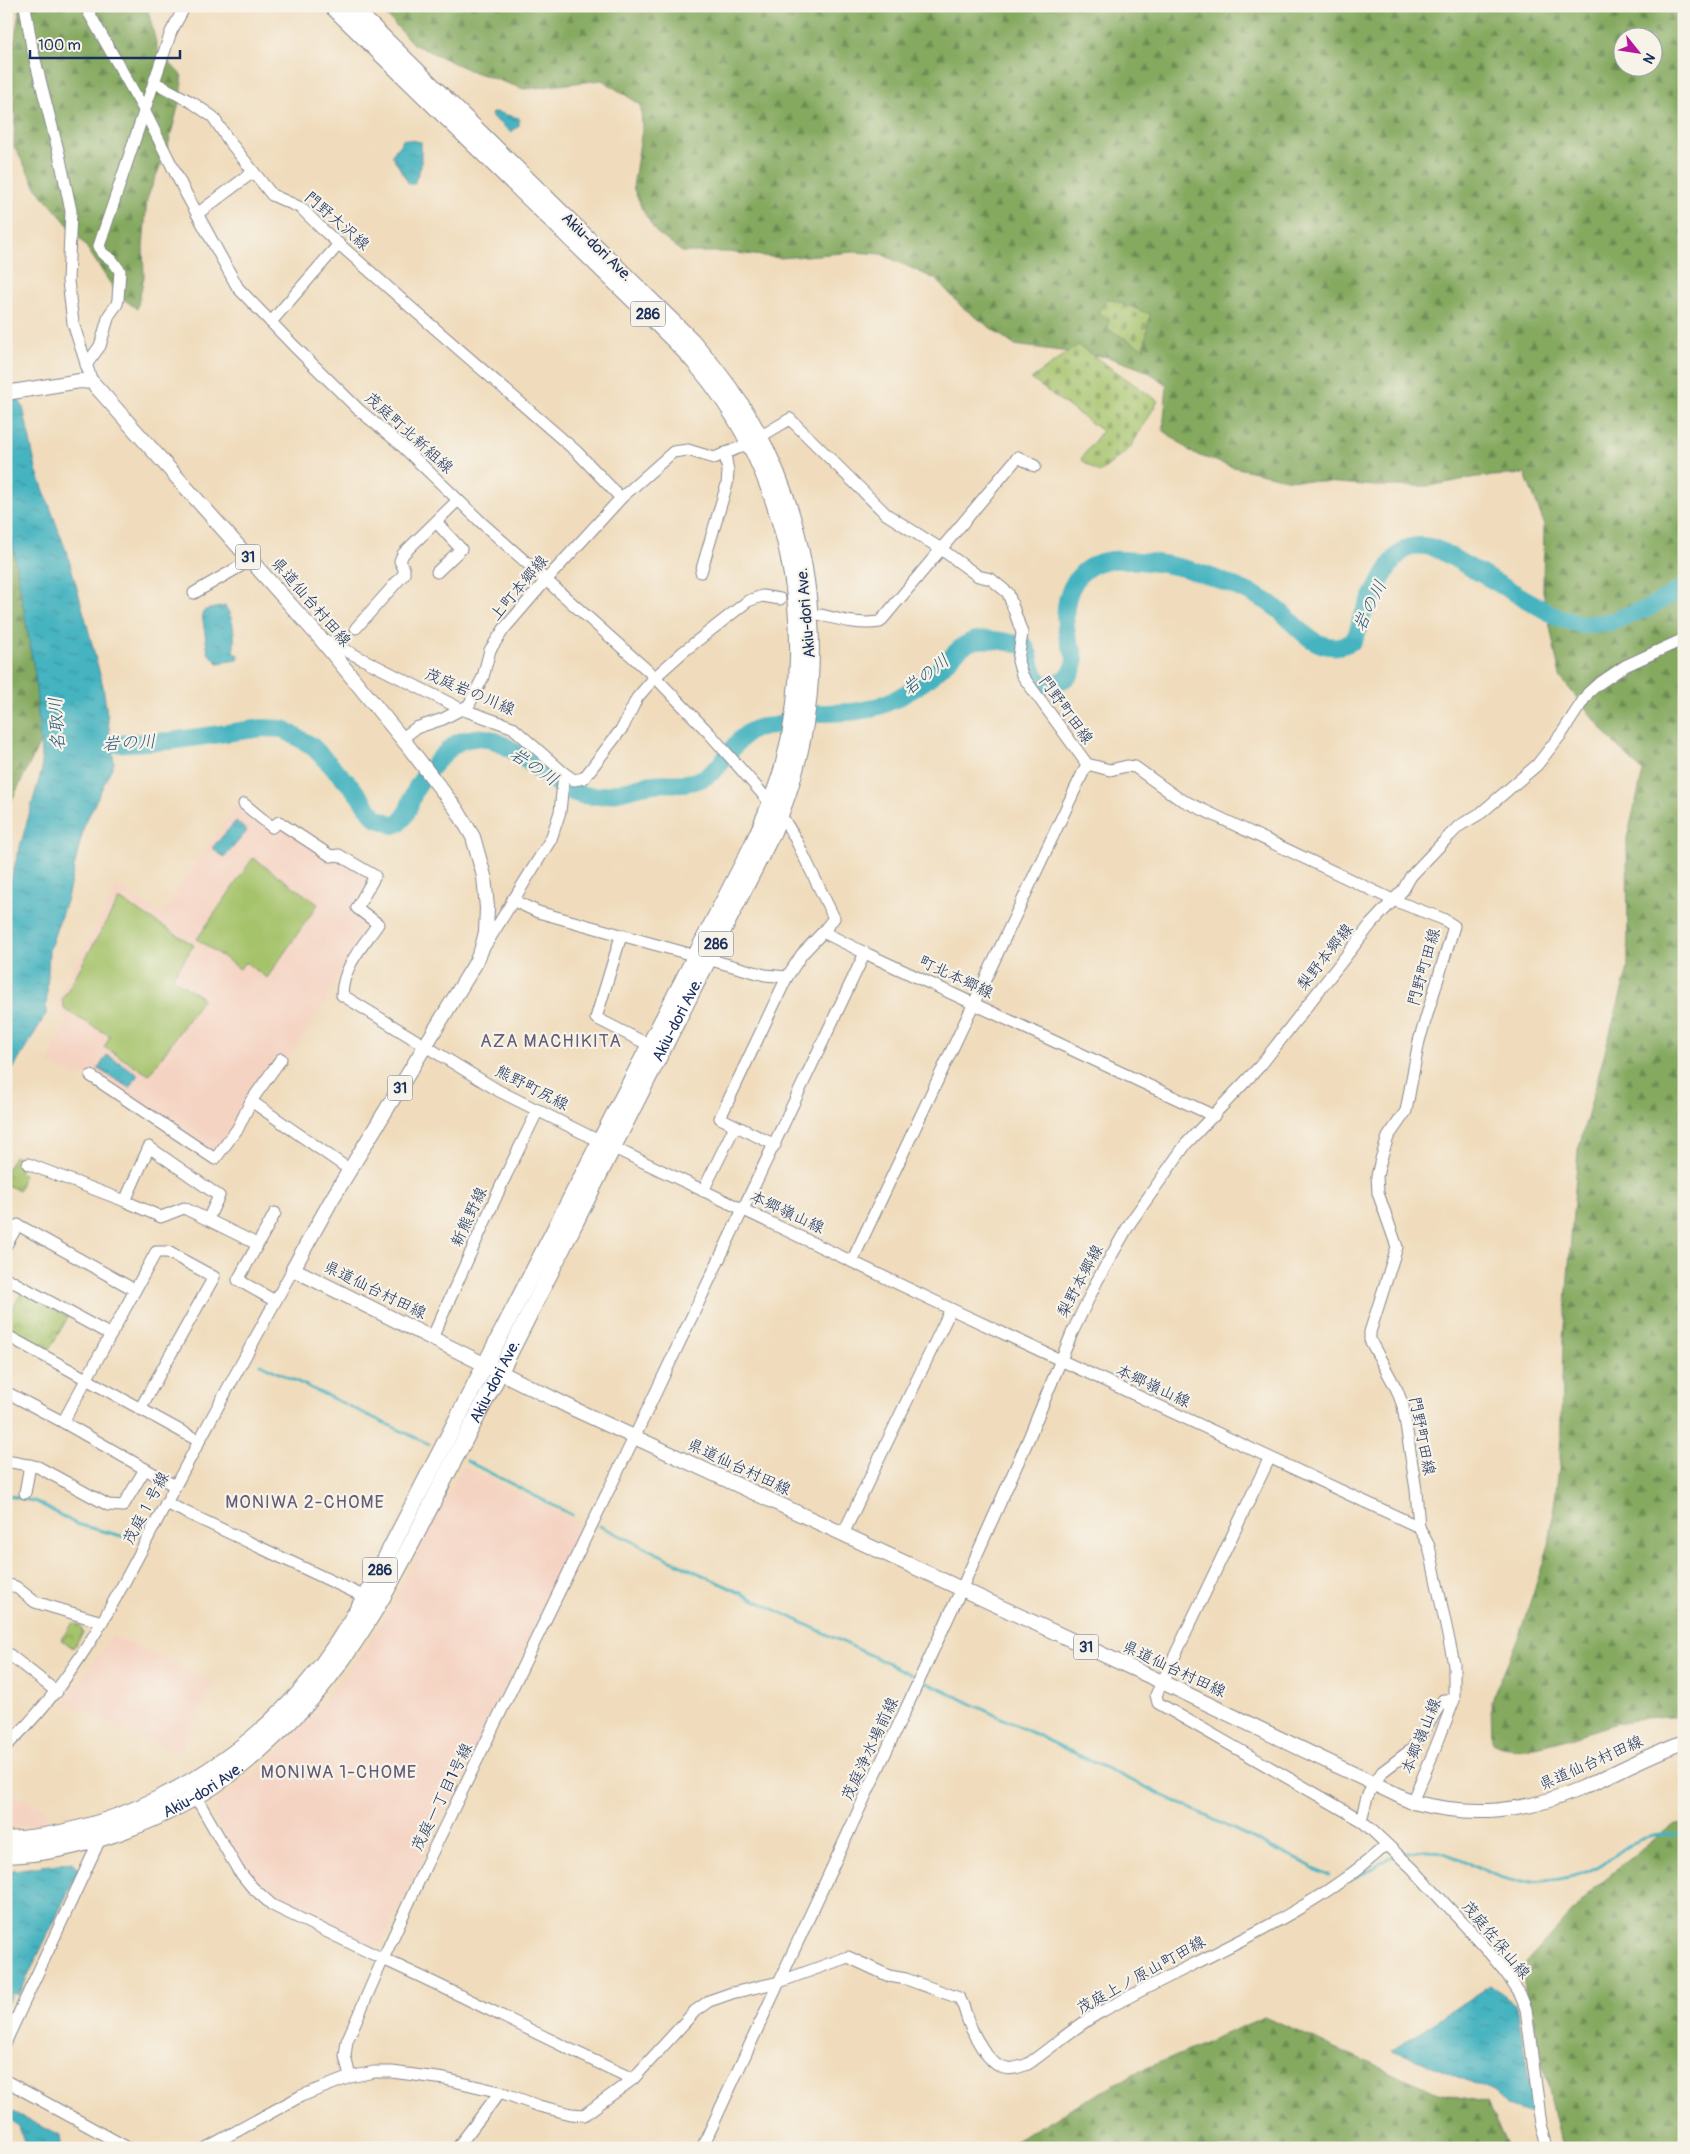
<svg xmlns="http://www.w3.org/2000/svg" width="1690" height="2154" font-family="Pangolin,'Klee One',sans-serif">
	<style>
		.built { fill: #f5d3c2 }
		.forest { fill: url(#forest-firs); stroke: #506c5e; fill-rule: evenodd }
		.cemetery { fill: url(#cemetery-stones); stroke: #607964 }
		.park { fill: url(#park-crowns); stroke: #607964 }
		.pitch { fill: #a5c36b; stroke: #607964 }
		.water { fill: url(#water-ripples); stroke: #30718f }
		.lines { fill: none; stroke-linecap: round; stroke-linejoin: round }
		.stream { stroke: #45b3c0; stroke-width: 3 }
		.river { stroke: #45b3c0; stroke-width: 18 }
		.minor-casing { stroke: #86868d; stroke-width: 13 }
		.major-casing { stroke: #86868d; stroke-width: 16 }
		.highway-casing { stroke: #86868d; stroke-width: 18 }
		.minor { stroke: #fff; stroke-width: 11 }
		.major { stroke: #fff; stroke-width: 14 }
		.highway { stroke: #fff; stroke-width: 16 }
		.labels { text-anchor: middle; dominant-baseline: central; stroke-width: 4.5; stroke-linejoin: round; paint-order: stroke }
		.shield { fill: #f7f3e8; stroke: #5d6a87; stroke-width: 1 }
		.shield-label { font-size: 15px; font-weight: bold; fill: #1b2f5e }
		.street-label { font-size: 16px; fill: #1b2f5e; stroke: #f7f3e8 }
		.water-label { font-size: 18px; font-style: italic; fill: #28577b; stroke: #f7f3e8 }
		.neighbourhood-label { font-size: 18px; letter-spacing: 1px; fill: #655c78; stroke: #f7f3e8 }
	</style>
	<defs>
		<pattern id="forest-firs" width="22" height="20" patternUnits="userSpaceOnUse" patternTransform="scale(1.25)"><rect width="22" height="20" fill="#84a95f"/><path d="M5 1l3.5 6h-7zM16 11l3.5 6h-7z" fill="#6b8a52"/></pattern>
		<pattern id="cemetery-stones" width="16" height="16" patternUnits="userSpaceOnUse" patternTransform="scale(1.25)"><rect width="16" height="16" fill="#a5c36b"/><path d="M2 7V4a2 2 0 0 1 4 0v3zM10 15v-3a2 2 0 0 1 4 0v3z" fill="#869f5b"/></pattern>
		<pattern id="park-crowns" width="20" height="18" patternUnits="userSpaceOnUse" patternTransform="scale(1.25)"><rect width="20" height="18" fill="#a5c36b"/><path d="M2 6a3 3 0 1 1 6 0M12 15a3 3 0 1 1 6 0" fill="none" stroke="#869f5b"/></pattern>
		<pattern id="water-ripples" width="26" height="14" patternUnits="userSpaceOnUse" patternTransform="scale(1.25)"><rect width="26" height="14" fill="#45b3c0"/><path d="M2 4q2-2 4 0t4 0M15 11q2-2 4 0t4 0" fill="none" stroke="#39929f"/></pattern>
	</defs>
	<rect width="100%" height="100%" fill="#f7f3e8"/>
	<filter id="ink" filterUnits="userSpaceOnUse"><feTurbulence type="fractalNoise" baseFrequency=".02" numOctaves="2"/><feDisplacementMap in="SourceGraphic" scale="10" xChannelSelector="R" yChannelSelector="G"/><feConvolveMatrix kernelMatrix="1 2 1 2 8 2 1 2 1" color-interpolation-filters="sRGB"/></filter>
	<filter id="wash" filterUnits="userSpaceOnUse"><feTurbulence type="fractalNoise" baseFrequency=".0096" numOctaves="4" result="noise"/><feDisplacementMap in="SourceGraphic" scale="20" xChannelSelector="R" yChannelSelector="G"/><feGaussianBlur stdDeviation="1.12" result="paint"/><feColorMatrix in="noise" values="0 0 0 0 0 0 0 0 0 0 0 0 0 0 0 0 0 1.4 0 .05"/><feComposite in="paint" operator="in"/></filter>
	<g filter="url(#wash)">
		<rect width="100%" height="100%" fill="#f0dcbc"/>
		<!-- built -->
		<g class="built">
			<path d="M 237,804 L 271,831 L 280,824 L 371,877 L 351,909 L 368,922 L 370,931 L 335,980 L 330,994 L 286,1062 L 277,1056 L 232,1123 L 235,1126 L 215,1154 L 92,1072 L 81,1078 L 47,1064 L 65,1025 L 65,1017 L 58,1012 L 56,1001 L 117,887 L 161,914 Z"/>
			<path d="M 463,1466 L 583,1524 L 382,1943 L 374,1947 L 283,1902 L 256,1883 L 214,1817 L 219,1799 L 267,1763 L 321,1702 L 362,1653 L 390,1607 Z"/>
			<path d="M 112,1635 L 214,1682 L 180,1754 L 64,1703 Z"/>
			<path d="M 6,1791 L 46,1809 L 47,1823 L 6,1828 Z"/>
		</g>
		<!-- forest -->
		<g class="forest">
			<path d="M 20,6 L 147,6 L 158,51 L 182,76 L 182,91 L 168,146 L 147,199 L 143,247 L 144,277 L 137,309 L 118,295 L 83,242 L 37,189 L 14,146 L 15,114 L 11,64 Z"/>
			<path d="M 378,6 L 1684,6 L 1684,1716 C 1663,1718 1639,1718 1618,1723 C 1584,1731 1523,1761 1492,1743 L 1491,1701 L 1519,1636 L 1549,1545 L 1560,1461 L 1563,1340 L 1578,1150 L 1628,968 L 1627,838 L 1643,772 L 1613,742 L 1560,677 L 1543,591 L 1544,523 L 1525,474 L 1476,477 L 1430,486 L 1376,486 L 1286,479 L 1233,467 L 1194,454 L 1163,430 L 1167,385 L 1147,371 L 1108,357 L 1014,345 L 962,307 L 937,280 L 881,254 L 854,252 L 780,258 L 728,252 L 682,252 L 656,232 L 642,209 L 633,187 L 642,130 L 641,105 L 602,80 L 524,89 L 469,70 L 413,44 ZM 1622,38 L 1652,38 L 1652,68 L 1622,68 Z"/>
			<path d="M 6,515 L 62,689 L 35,753 L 6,812 Z"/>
			<path d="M 1675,1823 L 1684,1824 L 1684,2148 L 1562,2148 L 1530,2005 L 1520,1970 L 1595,1887 Z"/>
			<path d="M 1264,2017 L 1439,2093 L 1488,2103 L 1508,2148 L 1002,2148 L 1133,2074 Z"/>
		</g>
		<!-- cemetery -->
		<g class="cemetery">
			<path d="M 1107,298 L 1150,314 L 1144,349 L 1108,329 L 1109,318 L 1098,313 Z"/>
			<path d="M 1078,345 L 1158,401 L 1130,448 L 1099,473 L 1081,459 L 1102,431 L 1031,379 Z"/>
		</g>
		<!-- park -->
		<g class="park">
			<path d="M 14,1156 L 24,1161 L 19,1172 L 24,1174 L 19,1190 L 6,1185 L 6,1171 Z"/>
			<path d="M 22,1291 L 68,1317 L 48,1352 L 6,1329 L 6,1320 Z"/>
			<path d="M 73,1623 L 80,1625 L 83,1633 L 73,1648 L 61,1639 Z"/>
		</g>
		<!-- pitch -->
		<g class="pitch">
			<path d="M 253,858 L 318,904 L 267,978 L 245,962 L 240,969 L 197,939 Z"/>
			<path d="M 119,899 L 194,945 L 172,978 L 203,998 L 149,1075 L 104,1047 L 110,1036 L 65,1010 L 62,1000 Z"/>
		</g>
		<!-- water -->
		<g class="water">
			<path d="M 495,112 L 519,118 L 519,126 L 511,132 L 492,117 L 491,114 Z"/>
			<path d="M 404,139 L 421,142 L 421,166 L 414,184 L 409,184 L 392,155 Z"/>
			<path d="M 6,377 L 23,407 L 36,469 L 68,556 L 86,621 L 103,686 L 114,763 L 84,826 L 67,898 L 49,951 L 46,1014 L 6,1081 L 6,896 L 42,769 L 35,675 L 11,535 L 6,524 Z"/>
			<path d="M 225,606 C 234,619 236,637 233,653 L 239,655 L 238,660 L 218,663 L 208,653 L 202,614 L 205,610 Z"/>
			<path d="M 236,821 L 247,831 L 224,858 L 212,848 Z"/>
			<path d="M 107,1055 L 138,1074 L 130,1088 L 98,1069 Z"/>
			<path d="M 72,1862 L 79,1869 L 19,1995 L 12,1993 L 6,2007 L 6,1871 Z"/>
			<path d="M 1490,1985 L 1517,2006 L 1535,2115 L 1506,2106 L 1494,2092 L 1392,2050 Z"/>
			<path d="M 8,2109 L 59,2136 L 60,2143 L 59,2148 L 27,2148 L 18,2127 L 6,2115 Z"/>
		</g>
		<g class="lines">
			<!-- stream -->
			<g class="stream">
				<path d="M 260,1364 L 429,1444"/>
				<path d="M 467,1461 L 572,1515"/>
				<path d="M 6,1495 L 37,1502 L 76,1524 L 133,1539"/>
				<path d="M 600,1526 L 912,1675"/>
				<path d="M 924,1681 L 1329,1875"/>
				<path d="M 1402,1853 C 1414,1853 1427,1849 1439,1852 C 1468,1858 1499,1884 1530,1882 C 1550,1881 1575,1878 1593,1869 C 1609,1862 1620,1849 1635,1842 C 1650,1835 1667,1833 1684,1834"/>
				<path d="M 1347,1883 L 1393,1856"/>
			</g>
			<!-- river -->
			<path class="river" d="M 89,745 L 170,741 L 262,728 L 283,729 L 312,746 L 352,787 L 376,818 L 394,825 C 408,820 409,803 415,791 C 421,777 444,752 457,743 C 462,740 469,739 475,738 C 505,732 546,783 575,793 C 600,802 629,787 653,784 C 670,782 685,786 701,779 C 723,770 734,738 753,730 C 760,726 768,727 775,726 C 789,723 804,714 818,713 C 842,712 858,714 882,705 C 902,697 920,686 936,672 C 949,662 959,643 977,640 C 993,638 1010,642 1025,646 C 1035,663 1026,667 1043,685 C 1056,683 1069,681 1074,667 C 1078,655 1069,645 1067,634 C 1060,595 1077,557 1123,560 C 1164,562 1192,568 1229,584 C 1246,591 1262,597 1276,608 C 1293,620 1303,639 1324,645 C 1334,648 1344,646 1353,641 C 1358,634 1359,627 1361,619 C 1366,607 1373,596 1379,584 C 1394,557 1406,535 1441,551 L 1557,617 L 1582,625 L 1610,622 L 1648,608 L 1684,588"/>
		</g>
	</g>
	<g filter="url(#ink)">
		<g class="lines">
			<defs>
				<g id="minor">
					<path d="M 25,6 L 32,48 L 59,154 L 71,211 L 68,281 L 73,323 L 92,382"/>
					<path d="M 85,6 L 144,110 L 184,190 L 238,288 L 294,346 L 359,410 L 399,443 L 482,523 L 655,677 L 710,734 L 781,815 L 795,838 L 834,918 L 823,932"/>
					<path d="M 154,82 L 171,32 L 185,6"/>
					<path d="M 197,214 L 253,172"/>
					<path d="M 271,322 L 339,244"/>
					<path d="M 86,365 L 100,346 L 109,315 L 117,304 L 118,299 L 120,271 L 112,260 L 102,253 L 99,246 L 154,82 L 193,103 L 213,117 L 229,141 L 272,195 L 301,208 L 322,229 L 408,305 L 577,452 L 621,498 L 673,452 L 688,450 L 714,458 L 748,444 L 790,419 L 886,514 L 941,549 L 978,576 L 991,579 L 1008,593 L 1022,633 L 1018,661 L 1022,675 L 1087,764 L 1110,770 L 1127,766 L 1135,767 L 1178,798 L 1393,900 L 1443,919 L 1454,926 L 1419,1041 L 1406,1111 L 1388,1137 L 1381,1159 L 1377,1176 L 1378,1193 L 1397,1247 L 1370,1332 L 1370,1340 L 1397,1390 L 1403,1406 L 1416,1490 L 1419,1527"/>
					<path d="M 436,522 L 461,549 L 437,572"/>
					<path d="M 701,572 L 727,484 L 728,472 L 725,453"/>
					<path d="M 194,593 L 251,560"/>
					<path d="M 821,615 C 841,620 859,625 880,622 L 1018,457 L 1035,466"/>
					<path d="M 356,628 L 404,574 L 404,569 L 400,561 L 403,554 L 458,500"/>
					<path d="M 321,638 L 461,709 L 512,727 L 564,773 L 560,812 L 551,839 L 485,946"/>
					<path d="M 401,739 L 416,728 L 443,719 L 469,705 L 483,677 L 490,650 L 504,629 L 547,579 L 621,498"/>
					<path d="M 564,773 L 574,780 L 584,778 L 623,727 L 637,698 L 655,677 L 683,652 L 748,601 L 762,596 L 780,599"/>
					<path d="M 244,804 L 272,827 L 279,822 L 331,856 L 339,855 L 375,876 L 357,908 L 378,924 C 362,947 343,966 342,995 L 499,1091 L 591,1137 L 951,1309 L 1419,1527 L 1429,1546 L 1454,1664 L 1454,1700 L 1435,1749 L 1412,1802"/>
					<path d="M 512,900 L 538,912 L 765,975 L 787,977 L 802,954 L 823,932 L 865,953 L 1214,1116"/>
					<path d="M 621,936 L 596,1018 L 649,1045"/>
					<path d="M 91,1076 L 215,1159 L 238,1128 L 251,1101 L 281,1059"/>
					<path d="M 251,1101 L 350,1170"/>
					<path d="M 775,1145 L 720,1118 L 787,977"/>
					<path d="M 28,1164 L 125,1201 L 161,1217 L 184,1208 L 257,1244"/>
					<path d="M 703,1191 L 735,1126"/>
					<path d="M 125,1201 L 149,1147 L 219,1196 L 208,1219"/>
					<path d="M 6,1245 L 18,1225 L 135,1290"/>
					<path d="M 852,1261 L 1087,764"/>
					<path d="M 6,1278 L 111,1335"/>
					<path d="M 275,1301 L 238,1280 L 275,1213"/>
					<path d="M 6,1335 L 199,1441"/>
					<path d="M 432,1338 L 506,1175 L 538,1110"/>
					<path d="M 6,1392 L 63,1422 L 175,1486"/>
					<path d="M 63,1422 L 156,1252 L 168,1252 L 214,1277 L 140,1409"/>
					<path d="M 1269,1459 L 1156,1695 L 1158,1703 L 1361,1820"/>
					<path d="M 6,1461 L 38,1467 L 108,1505 L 123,1506 L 145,1469"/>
					<path d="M 25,1493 L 30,1465"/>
					<path d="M 166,1503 L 365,1597"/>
					<path d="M 843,1534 L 951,1309"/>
					<path d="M 6,1584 L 16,1587 L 35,1602 L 102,1622"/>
					<path d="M 6,1652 L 57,1692"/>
					<path d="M 6,1746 C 78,1679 120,1591 165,1505 C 207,1426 250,1347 293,1269"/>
					<path d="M 1378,1778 L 1382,1772 L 1412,1749 L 1443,1700 L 1454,1700"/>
					<path d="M 1372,1787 L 1367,1797 L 1361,1820 L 1412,1868 L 1483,1945 L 1506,1973 L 1520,1994 L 1526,2009 L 1541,2124 L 1547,2148"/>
					<path d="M 193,1792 L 238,1870 L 252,1887 L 272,1905 L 383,1959 L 426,1865 L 634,1438 L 865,953"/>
					<path d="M 6,2041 L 101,1837"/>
					<path d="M 350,2077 L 345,2056 L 347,2041 L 383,1959 C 467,1997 549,2041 633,2079"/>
					<path d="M 6,2081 L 128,2148"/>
					<path d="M 206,2148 L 301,2096 L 350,2077 L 374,2072 L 392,2072 L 445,2079 L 500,2092 L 539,2106 L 571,2114 L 584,2115 L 633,2079 L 695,2011 L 709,2001 L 732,1993 L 779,1982 L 848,1957 L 889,1976 L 906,1979 L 959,1998 C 965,2006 965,2014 969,2023 C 974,2036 988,2062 1001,2067 C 1009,2071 1020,2067 1028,2064 C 1051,2048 1074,2027 1099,2013 C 1191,1961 1308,1918 1386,1845"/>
					<path d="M 457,2148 L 500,2092"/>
					<path d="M 702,2148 L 961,1590 L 1028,1440 L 1072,1333 L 1097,1281 L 1130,1223 L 1186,1144 L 1260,1066 L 1371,924 L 1403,890 L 1411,876 L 1449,836 L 1459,826 L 1481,813 L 1537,765 L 1562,733 L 1588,693 L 1597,685 L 1625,666 L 1684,639"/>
				</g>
				<path id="major" d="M 6,393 L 80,381 L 92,382 L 320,638 L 408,746 L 457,810 L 473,837 L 484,876 L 487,908 L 486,932 L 481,951 L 475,964 L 332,1199 L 293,1269 L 576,1410 L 1162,1682 L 1412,1802 C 1472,1817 1521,1814 1579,1789 C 1614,1774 1647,1755 1684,1742"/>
				<g id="highway">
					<path d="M 6,1840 C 109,1835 213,1781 285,1708 C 324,1669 351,1623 377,1575 L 751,848 C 763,822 775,795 783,767 C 819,629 790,475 697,365 C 683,348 667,334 652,318 L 332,6"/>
					<path id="s1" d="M 6,1855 C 79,1853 166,1820 225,1778 C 252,1759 277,1735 300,1711 C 374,1633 416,1531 466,1437 C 516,1343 563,1246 611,1151 C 664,1045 719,940 772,834 C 829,707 823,553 756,430 C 739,398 716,369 692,341 L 351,6"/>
				</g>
			</defs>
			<!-- minor casing -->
			<use href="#minor" class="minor-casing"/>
			<!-- major casing -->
			<use href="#major" class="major-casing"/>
			<!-- highway casing -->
			<use href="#highway" class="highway-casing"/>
			<!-- minor -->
			<use href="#minor" class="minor"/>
			<!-- major -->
			<use href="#major" class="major"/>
			<!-- highway -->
			<use href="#highway" class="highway"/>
		</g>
	</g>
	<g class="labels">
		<!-- shield labels -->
		<g class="shield">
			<rect x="630.5" y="301.5" width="35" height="25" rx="4"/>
			<rect x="235.5" y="544.5" width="25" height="25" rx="4"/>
			<rect x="698.5" y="931.5" width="35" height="25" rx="4"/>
			<rect x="387.5" y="1075.5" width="25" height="25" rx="4"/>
			<rect x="362.5" y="1557.5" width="35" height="25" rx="4"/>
			<rect x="1073.5" y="1634.5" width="25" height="25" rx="4"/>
		</g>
		<g class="shield-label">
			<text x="648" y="314">286</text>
			<text x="248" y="557">31</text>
			<text x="716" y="944">286</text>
			<text x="400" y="1088">31</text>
			<text x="380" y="1570">286</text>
			<text x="1086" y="1647">31</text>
		</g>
		<!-- street labels -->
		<g class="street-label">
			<text transform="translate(337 221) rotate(41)">門野大沢線</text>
			<text transform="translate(597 247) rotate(44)">Akiu-dori Ave.</text>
			<text transform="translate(409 433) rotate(42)">茂庭町北新組線</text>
			<text transform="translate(519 588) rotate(-50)">上町本郷線</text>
			<text transform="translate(311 602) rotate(49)">県道仙台村田線</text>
			<text transform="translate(806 613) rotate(-95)">Akiu-dori Ave.</text>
			<text transform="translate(470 692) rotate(23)">茂庭岩の川線</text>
			<text transform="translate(1066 710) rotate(54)">門野町田線</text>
			<text transform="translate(1325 957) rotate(-52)">梨野本郷線</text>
			<text transform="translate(1424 967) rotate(-74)">門野町田線</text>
			<text transform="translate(956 977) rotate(25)">町北本郷線</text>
			<text stroke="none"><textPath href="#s1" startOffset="1125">Akiu-dori Ave.</textPath></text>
			<text transform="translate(532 1088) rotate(27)">熊野町尻線</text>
			<text transform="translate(787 1212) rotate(25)">本郷嶺山線</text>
			<text transform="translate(469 1217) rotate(-65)">新熊野線</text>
			<text transform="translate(1080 1281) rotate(-62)">梨野本郷線</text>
			<text transform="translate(375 1290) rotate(26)">県道仙台村田線</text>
			<text stroke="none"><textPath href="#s1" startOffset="720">Akiu-dori Ave.</textPath></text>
			<text transform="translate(1153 1386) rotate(25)">本郷嶺山線</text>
			<text transform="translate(1422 1436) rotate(79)">門野町田線</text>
			<text transform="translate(739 1467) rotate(25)">県道仙台村田線</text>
			<text transform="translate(146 1508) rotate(-62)">茂庭１号線</text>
			<text transform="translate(1174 1669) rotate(25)">県道仙台村田線</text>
			<text transform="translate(1421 1736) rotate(-68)">本郷嶺山線</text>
			<text transform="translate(870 1749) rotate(-65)">茂庭浄水場前線</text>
			<text transform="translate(1591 1763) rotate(-24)">県道仙台村田線</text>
			<text stroke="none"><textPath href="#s1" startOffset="210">Akiu-dori Ave.</textPath></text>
			<text transform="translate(442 1797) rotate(-64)">茂庭一丁目1号線</text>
			<text transform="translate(1496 1940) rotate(50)">茂庭佐保山線</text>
			<text transform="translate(1141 1975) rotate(-29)">茂庭上ノ原山町田線</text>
		</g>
		<!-- water labels -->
		<g class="water-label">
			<text transform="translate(1370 606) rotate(-64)">岩の川</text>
			<text transform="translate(926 675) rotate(-38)">岩の川</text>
			<text transform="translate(57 724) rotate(-93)">名取川</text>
			<text transform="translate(129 743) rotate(-3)">岩の川</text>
			<text transform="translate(534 767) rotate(34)">岩の川</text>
		</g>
		<!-- neighbourhood labels -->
		<g class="neighbourhood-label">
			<text x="551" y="1041">AZA MACHIKITA</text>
			<text x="305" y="1502">MONIWA 2-CHOME</text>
			<text x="339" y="1772">MONIWA 1-CHOME</text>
		</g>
	</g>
	<!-- margin -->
	<rect width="1690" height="2154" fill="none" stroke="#f7f3e8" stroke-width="25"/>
	<!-- north arrow -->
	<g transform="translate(1638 52) rotate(120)"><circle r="24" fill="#f7f3e8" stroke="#9fa5b1"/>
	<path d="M0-4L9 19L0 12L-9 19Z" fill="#b5179e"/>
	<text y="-8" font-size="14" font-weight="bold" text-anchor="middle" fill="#1b2f5e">N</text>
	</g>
	<!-- scale -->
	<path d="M30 50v8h150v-8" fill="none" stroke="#1b2f5e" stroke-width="2.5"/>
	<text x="38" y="50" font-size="15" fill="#1b2f5e" stroke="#f7f3e8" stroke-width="4" paint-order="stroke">100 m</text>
</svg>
